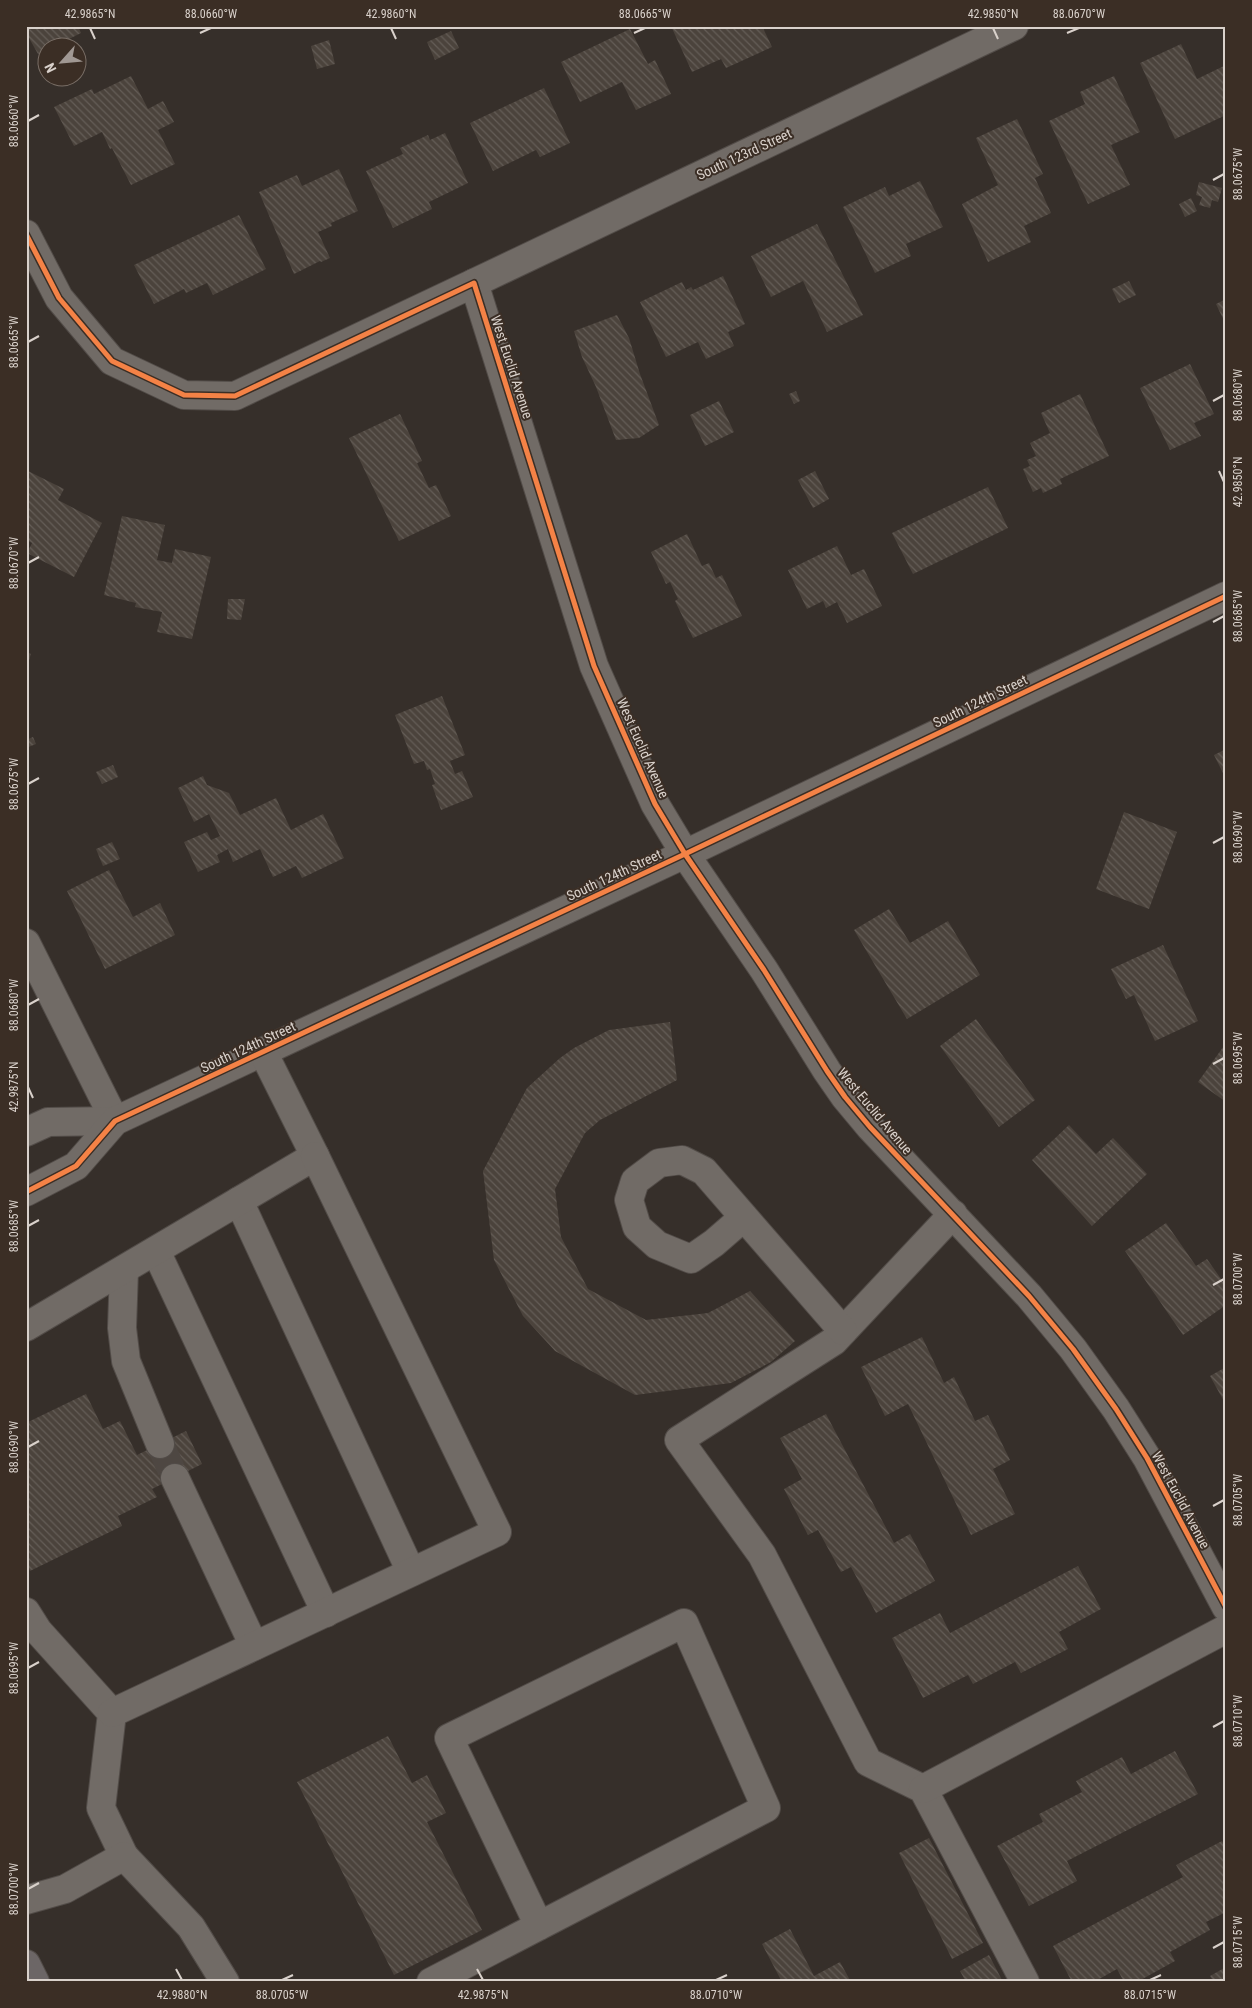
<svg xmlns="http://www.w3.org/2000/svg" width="1252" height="2008" font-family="'Roboto Condensed',sans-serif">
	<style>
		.building { fill: url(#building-back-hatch) }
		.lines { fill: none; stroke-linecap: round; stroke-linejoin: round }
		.minor-tunnel { stroke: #4e4742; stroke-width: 28; stroke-dasharray: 28 14; stroke-linecap: butt }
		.minor-casing { stroke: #524c48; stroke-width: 30 }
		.major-casing { stroke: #524c48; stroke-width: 30 }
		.minor { stroke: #716b66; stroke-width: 28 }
		.major { stroke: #6c6666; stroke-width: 28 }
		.cycleway-casing { stroke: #3b2e25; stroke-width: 8 }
		.cycleway { stroke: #f48246; stroke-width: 5 }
		.ticks { fill: none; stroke: #d9d1cb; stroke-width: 2 }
		.labels { text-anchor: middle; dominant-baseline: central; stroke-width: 4; stroke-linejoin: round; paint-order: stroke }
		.street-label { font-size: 14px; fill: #d9d1cb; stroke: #3b2e25 }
		.neatline { fill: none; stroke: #d9d1cb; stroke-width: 2 }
		.ticks-label { font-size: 12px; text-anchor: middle; fill: #d9d1cb }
	</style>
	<defs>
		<pattern id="building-back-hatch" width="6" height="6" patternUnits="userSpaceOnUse" patternTransform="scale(1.25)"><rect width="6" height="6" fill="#4b433c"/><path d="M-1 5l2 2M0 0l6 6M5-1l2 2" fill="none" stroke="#645d57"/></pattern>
	</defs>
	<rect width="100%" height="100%" fill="#362f2a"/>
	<!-- building -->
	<g class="building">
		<path d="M 26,26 L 78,26 L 81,33 L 51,48 L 48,48 L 48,49 L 38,54 L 29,38 L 26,40 Z"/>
		<path d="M 671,26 L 762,26 L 772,47 L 726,68 L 721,59 L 692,72 Z"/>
		<path d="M 630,29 L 648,64 L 655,60 L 671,94 L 636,110 L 622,82 L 580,102 L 561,62 Z"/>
		<path d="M 451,31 L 459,48 L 435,60 L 427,42 Z"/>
		<path d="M 329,40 L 335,64 L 317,69 L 311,46 Z"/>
		<path d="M 1181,44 L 1197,79 L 1226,65 L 1226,115 L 1175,139 L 1140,63 Z"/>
		<path d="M 131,76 L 148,109 L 163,101 L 174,122 L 158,130 L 175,164 L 131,185 L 112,148 L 110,149 L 102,132 L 74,146 L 54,107 L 92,89 L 94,94 Z"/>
		<path d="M 1114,76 L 1140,132 L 1111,145 L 1130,185 L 1088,204 L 1049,121 L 1085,104 L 1080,92 Z"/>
		<path d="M 544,88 L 570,143 L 540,157 L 536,150 L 493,171 L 470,123 Z"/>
		<path d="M 1017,119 L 1043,174 L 1035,178 L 1051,213 L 1024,226 L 1031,242 L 988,262 L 962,204 L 998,185 L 976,138 Z"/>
		<path d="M 445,133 L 468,183 L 429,202 L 432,209 L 393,228 L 366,171 L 403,154 L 400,148 L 428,135 L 430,140 Z"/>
		<path d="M 339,169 L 358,211 L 331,223 L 332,226 L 318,232 L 330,258 L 321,262 L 320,261 L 294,274 L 259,192 L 297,175 L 302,186 Z"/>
		<path d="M 920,181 L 943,227 L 906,244 L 911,256 L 875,273 L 843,207 L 885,187 L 889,196 Z"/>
		<path d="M 1199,182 L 1222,188 L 1218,202 L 1212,200 L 1210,208 L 1199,205 L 1202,197 L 1196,195 Z"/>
		<path d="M 1191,198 L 1197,211 L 1185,217 L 1179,204 Z"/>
		<path d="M 239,215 L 266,269 L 213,295 L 207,283 L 186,293 L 184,289 L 154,304 L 134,265 Z"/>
		<path d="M 817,224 L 863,315 L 827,332 L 803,281 L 771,297 L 751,256 Z"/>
		<path d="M 723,276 L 745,324 L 728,332 L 734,346 L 706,359 L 698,342 L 666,357 L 640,302 L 682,282 L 686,290 L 691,287 L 693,290 Z"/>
		<path d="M 1129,281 L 1136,295 L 1119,303 L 1112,289 Z"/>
		<path d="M 1226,299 L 1226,325 L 1216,304 Z"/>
		<path d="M 617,315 L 629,338 L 640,374 L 659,425 L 639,438 L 616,440 L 596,387 L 582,357 L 574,331 Z"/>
		<path d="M 1190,364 L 1214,414 L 1194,423 L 1201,436 L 1170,450 L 1140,388 Z"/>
		<path d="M 796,391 L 800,401 L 794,404 L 789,394 Z"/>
		<path d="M 1080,394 L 1109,456 L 1060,479 L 1062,484 L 1043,493 L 1041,488 L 1033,492 L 1023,469 L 1030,466 L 1027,460 L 1036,456 L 1030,443 L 1050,433 L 1041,413 Z"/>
		<path d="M 719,401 L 734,432 L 705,446 L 690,415 Z"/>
		<path d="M 400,414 L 422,461 L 417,463 L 429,488 L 436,485 L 451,516 L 399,541 L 349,438 Z"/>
		<path d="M 26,470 L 64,489 L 58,500 L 102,523 L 74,577 L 27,553 L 32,543 L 26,540 Z"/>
		<path d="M 815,471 L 829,499 L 813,508 L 798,480 Z"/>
		<path d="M 988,487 L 1008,528 L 913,574 L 892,533 Z"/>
		<path d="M 122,516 L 165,525 L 157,560 L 172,563 L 175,549 L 211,557 L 192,639 L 157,632 L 162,612 L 135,607 L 136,603 L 104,595 Z"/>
		<path d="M 687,534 L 702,566 L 709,563 L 716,578 L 722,575 L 742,616 L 693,638 L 675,601 L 678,599 L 670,582 L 666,584 L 651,552 Z"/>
		<path d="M 837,546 L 851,575 L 864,569 L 882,606 L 847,623 L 837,602 L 826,608 L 823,601 L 807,609 L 788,570 Z"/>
		<path d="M 228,599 L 245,599 L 241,620 L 227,619 Z"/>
		<path d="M 26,652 L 31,654 L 27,666 L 26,666 Z"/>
		<path d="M 442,696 L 465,755 L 450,761 L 455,774 L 462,771 L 473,797 L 441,810 L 432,785 L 435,784 L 430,769 L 427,770 L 424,761 L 414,764 L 395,715 Z"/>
		<path d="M 33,737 L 36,744 L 26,748 L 26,740 Z"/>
		<path d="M 1226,749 L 1226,779 L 1214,755 Z"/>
		<path d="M 113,765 L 118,777 L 102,784 L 96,772 Z"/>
		<path d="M 203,776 L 207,785 L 229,793 L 240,815 L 276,798 L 291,830 L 323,814 L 344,858 L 302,878 L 296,866 L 273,877 L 260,849 L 233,862 L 228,849 L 217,855 L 220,862 L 198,872 L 184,842 L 207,832 L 211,840 L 220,836 L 209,814 L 194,822 L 178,788 Z"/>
		<path d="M 1124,812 L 1177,832 L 1149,909 L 1096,889 Z"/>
		<path d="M 112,842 L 120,859 L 103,866 L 96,849 Z"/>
		<path d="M 109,870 L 133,917 L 160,903 L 175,935 L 105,969 L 67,891 Z"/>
		<path d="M 889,909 L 910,943 L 948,921 L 980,975 L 907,1019 L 854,930 Z"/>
		<path d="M 1163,945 L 1198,1021 L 1155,1041 L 1134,995 L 1126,999 L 1111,969 Z"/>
		<path d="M 976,1019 L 1035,1100 L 999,1127 L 940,1046 Z"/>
		<path d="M 670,1022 L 677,1080 L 600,1120 L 585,1133 L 555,1189 L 561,1237 L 588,1289 L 646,1320 L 708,1313 L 750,1291 L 795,1341 L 771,1362 L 731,1383 L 635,1395 L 555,1351 L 523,1316 L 494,1260 L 483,1171 L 527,1088 L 560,1058 L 574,1048 L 609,1030 Z"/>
		<path d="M 1226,1043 L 1226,1102 L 1198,1082 Z"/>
		<path d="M 1069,1125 L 1096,1154 L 1113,1138 L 1147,1174 L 1092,1226 L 1032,1160 Z"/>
		<path d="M 1166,1223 L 1196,1266 L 1207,1259 L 1226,1286 L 1226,1305 L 1183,1335 L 1125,1251 Z"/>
		<path d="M 922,1337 L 944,1383 L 954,1377 L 975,1421 L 988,1415 L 1010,1460 L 993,1469 L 1015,1514 L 971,1535 L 908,1404 L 885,1416 L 861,1367 Z"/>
		<path d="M 1226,1367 L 1226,1405 L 1210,1376 Z"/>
		<path d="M 86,1394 L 103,1429 L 120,1421 L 137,1455 L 186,1431 L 202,1464 L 152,1489 L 157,1497 L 118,1516 L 122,1526 L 30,1571 L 26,1563 L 26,1423 Z"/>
		<path d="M 826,1414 L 894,1543 L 910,1534 L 935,1581 L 876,1613 L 851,1567 L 841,1572 L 818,1530 L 808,1535 L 784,1489 L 802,1479 L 780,1438 Z"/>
		<path d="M 1078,1566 L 1101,1609 L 1059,1632 L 1068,1649 L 1021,1673 L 1015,1662 L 973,1684 L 968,1675 L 923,1698 L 892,1638 L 940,1613 L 950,1633 Z"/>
		<path d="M 388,1736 L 412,1783 L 427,1775 L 446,1813 L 427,1822 L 482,1930 L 394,1975 L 297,1782 Z"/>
		<path d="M 1175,1751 L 1198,1794 L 1067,1861 L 1077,1881 L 1029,1906 L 997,1846 L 1043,1822 L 1039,1814 L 1082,1792 L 1076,1781 L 1122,1757 L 1131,1774 Z"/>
		<path d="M 929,1838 L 983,1943 L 952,1959 L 899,1853 Z"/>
		<path d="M 1222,1841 L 1226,1848 L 1226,1912 L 1206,1922 L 1210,1930 L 1170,1952 L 1175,1961 L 1137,1982 L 1124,1982 L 1117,1969 L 1094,1982 L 1072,1982 L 1053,1946 L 1183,1877 L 1176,1865 Z"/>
		<path d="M 790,1929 L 814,1976 L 840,1962 L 851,1982 L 782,1982 L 762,1944 Z"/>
		<path d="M 989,1955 L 1003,1982 L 966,1982 L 960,1971 Z"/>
		<path d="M 1226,1967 L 1226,1982 L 1214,1982 L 1210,1976 Z"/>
	</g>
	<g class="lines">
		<!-- minor-tunnel -->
		<path class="minor-tunnel" d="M 160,1444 L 175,1478"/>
		<defs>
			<g id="minor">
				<path d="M 26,234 L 59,298 L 112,361 L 184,395 L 235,396 L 474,283 L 594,666 L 655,804 L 685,854 L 764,970 L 827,1071 L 845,1097 L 870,1127 L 1029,1296 L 1073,1349 L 1116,1409 L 1147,1458 L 1226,1607"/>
				<path d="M 474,283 L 1014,26"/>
				<path d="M 26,943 L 115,1121"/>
				<path d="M 26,1132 L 48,1122 L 115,1121"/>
				<path d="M 26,1192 L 76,1166 L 115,1121 L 685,854 L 1226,596"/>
				<path d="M 239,1201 L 411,1572"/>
				<path d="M 953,1214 L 834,1341 L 679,1440 L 762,1555 L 868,1762 L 923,1789 L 1025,1982"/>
				<path d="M 744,1217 L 714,1243 L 691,1259 L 657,1245 L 637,1227 L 629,1200 L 635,1181 L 659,1163 L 682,1160 L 704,1171 L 843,1331"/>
				<path d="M 156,1251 L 326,1613"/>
				<path d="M 124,1270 L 122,1328 L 126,1361 L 160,1444"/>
				<path d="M 26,1327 L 315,1156 L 263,1052"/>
				<path d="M 175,1478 L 254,1646"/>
				<path d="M 26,1612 L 38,1631 L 112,1713 L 101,1808 L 124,1856"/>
				<path d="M 112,1713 L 497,1532 L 315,1156"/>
				<path d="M 923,1789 L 1226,1629"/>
				<path d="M 26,1900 L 65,1889 L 124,1856 L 191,1927 L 225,1982"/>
				<path d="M 431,1982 L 766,1808 L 684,1623 L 449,1738 L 539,1926"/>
			</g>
			<path id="major" d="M 26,1964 L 35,1982"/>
		</defs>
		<!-- minor casing -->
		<use href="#minor" class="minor-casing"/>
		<!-- major casing -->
		<use href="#major" class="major-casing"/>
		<!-- minor -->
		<use href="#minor" class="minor"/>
		<!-- major -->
		<use href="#major" class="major"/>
		<defs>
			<g id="cycleway">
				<path d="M 26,234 L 59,298 L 112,361 L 184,395 L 235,396 L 474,283 L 594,666 L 655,804 L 685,854 L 764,970 L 827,1071 L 845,1097 L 870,1127 L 1029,1296 L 1073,1349 L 1116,1409 L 1147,1458 L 1226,1607"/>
				<path d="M 26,1192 L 76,1166 L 115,1121 L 685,854 L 1226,596"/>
			</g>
		</defs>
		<!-- cycleway casing -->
		<use href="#cycleway" class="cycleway-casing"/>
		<!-- cycleway -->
		<use href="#cycleway" class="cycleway"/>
	</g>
	<!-- ticks -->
	<path class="ticks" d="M 90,28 L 95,39M 391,28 L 396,39M 993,28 L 998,39M 200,33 L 211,28M 634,33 L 645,28M 1067,33 L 1079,28M 28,121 L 39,115M 1213,180 L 1224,174M 28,342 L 39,336M 1213,401 L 1224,395M 1219,471 L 1224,482M 28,563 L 39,557M 1213,622 L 1224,616M 28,784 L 39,778M 1213,843 L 1224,837M 28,1005 L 39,999M 1213,1064 L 1224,1058M 28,1087 L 33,1098M 28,1226 L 39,1220M 1213,1285 L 1224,1279M 28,1447 L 39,1441M 1213,1506 L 1224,1500M 28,1668 L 39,1662M 1213,1727 L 1224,1721M 28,1889 L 39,1883M 1213,1948 L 1224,1942M 176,1969 L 182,1980M 477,1969 L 483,1980M 282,1980 L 293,1975M 716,1980 L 727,1975M 1150,1980 L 1161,1975"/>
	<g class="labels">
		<!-- street labels -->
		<g class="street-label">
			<text transform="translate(744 154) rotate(-25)">South 123rd Street</text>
			<text transform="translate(512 367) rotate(72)">West Euclid Avenue</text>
			<text transform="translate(980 701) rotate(-26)">South 124th Street</text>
			<text transform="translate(643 748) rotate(66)">West Euclid Avenue</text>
			<text transform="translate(614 875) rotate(-25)">South 124th Street</text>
			<text transform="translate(248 1047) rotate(-25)">South 124th Street</text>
			<text transform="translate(875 1111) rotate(50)">West Euclid Avenue</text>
			<text transform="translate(1181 1500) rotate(62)">West Euclid Avenue</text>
		</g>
	</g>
	<!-- border -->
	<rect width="1252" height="2008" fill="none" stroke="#3b2e25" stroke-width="55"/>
	<!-- north arrow -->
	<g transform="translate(62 62) rotate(243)"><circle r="24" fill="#3b2e25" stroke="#7a6f67"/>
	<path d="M0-4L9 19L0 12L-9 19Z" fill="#a09893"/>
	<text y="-8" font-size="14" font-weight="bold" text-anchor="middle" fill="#d9d1cb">N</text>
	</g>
	<rect x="28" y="28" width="1196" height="1952" class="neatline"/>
	<g class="ticks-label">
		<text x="90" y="18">42.9865°N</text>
		<text x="211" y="18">88.0660°W</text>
		<text x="391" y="18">42.9860°N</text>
		<text x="645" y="18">88.0665°W</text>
		<text x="993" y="18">42.9850°N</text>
		<text x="1079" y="18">88.0670°W</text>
		<text transform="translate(14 121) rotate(-90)" y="4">88.0660°W</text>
		<text transform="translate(1238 174) rotate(-90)" y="4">88.0675°W</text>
		<text transform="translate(14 342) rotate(-90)" y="4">88.0665°W</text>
		<text transform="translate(1238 395) rotate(-90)" y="4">88.0680°W</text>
		<text transform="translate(1238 482) rotate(-90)" y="4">42.9850°N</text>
		<text transform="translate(14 563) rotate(-90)" y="4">88.0670°W</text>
		<text transform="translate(1238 616) rotate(-90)" y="4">88.0685°W</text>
		<text transform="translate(14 784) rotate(-90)" y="4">88.0675°W</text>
		<text transform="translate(1238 837) rotate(-90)" y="4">88.0690°W</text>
		<text transform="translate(14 1005) rotate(-90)" y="4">88.0680°W</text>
		<text transform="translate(1238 1058) rotate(-90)" y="4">88.0695°W</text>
		<text transform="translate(14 1087) rotate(-90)" y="4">42.9875°N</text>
		<text transform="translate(14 1226) rotate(-90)" y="4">88.0685°W</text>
		<text transform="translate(1238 1279) rotate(-90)" y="4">88.0700°W</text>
		<text transform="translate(14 1447) rotate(-90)" y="4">88.0690°W</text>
		<text transform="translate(1238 1500) rotate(-90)" y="4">88.0705°W</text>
		<text transform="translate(14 1668) rotate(-90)" y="4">88.0695°W</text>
		<text transform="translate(1238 1721) rotate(-90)" y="4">88.0710°W</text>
		<text transform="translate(14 1889) rotate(-90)" y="4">88.0700°W</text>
		<text transform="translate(1238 1942) rotate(-90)" y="4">88.0715°W</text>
		<text x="182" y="1999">42.9880°N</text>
		<text x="282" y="1999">88.0705°W</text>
		<text x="483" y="1999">42.9875°N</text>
		<text x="716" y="1999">88.0710°W</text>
		<text x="1150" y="1999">88.0715°W</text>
	</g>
</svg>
